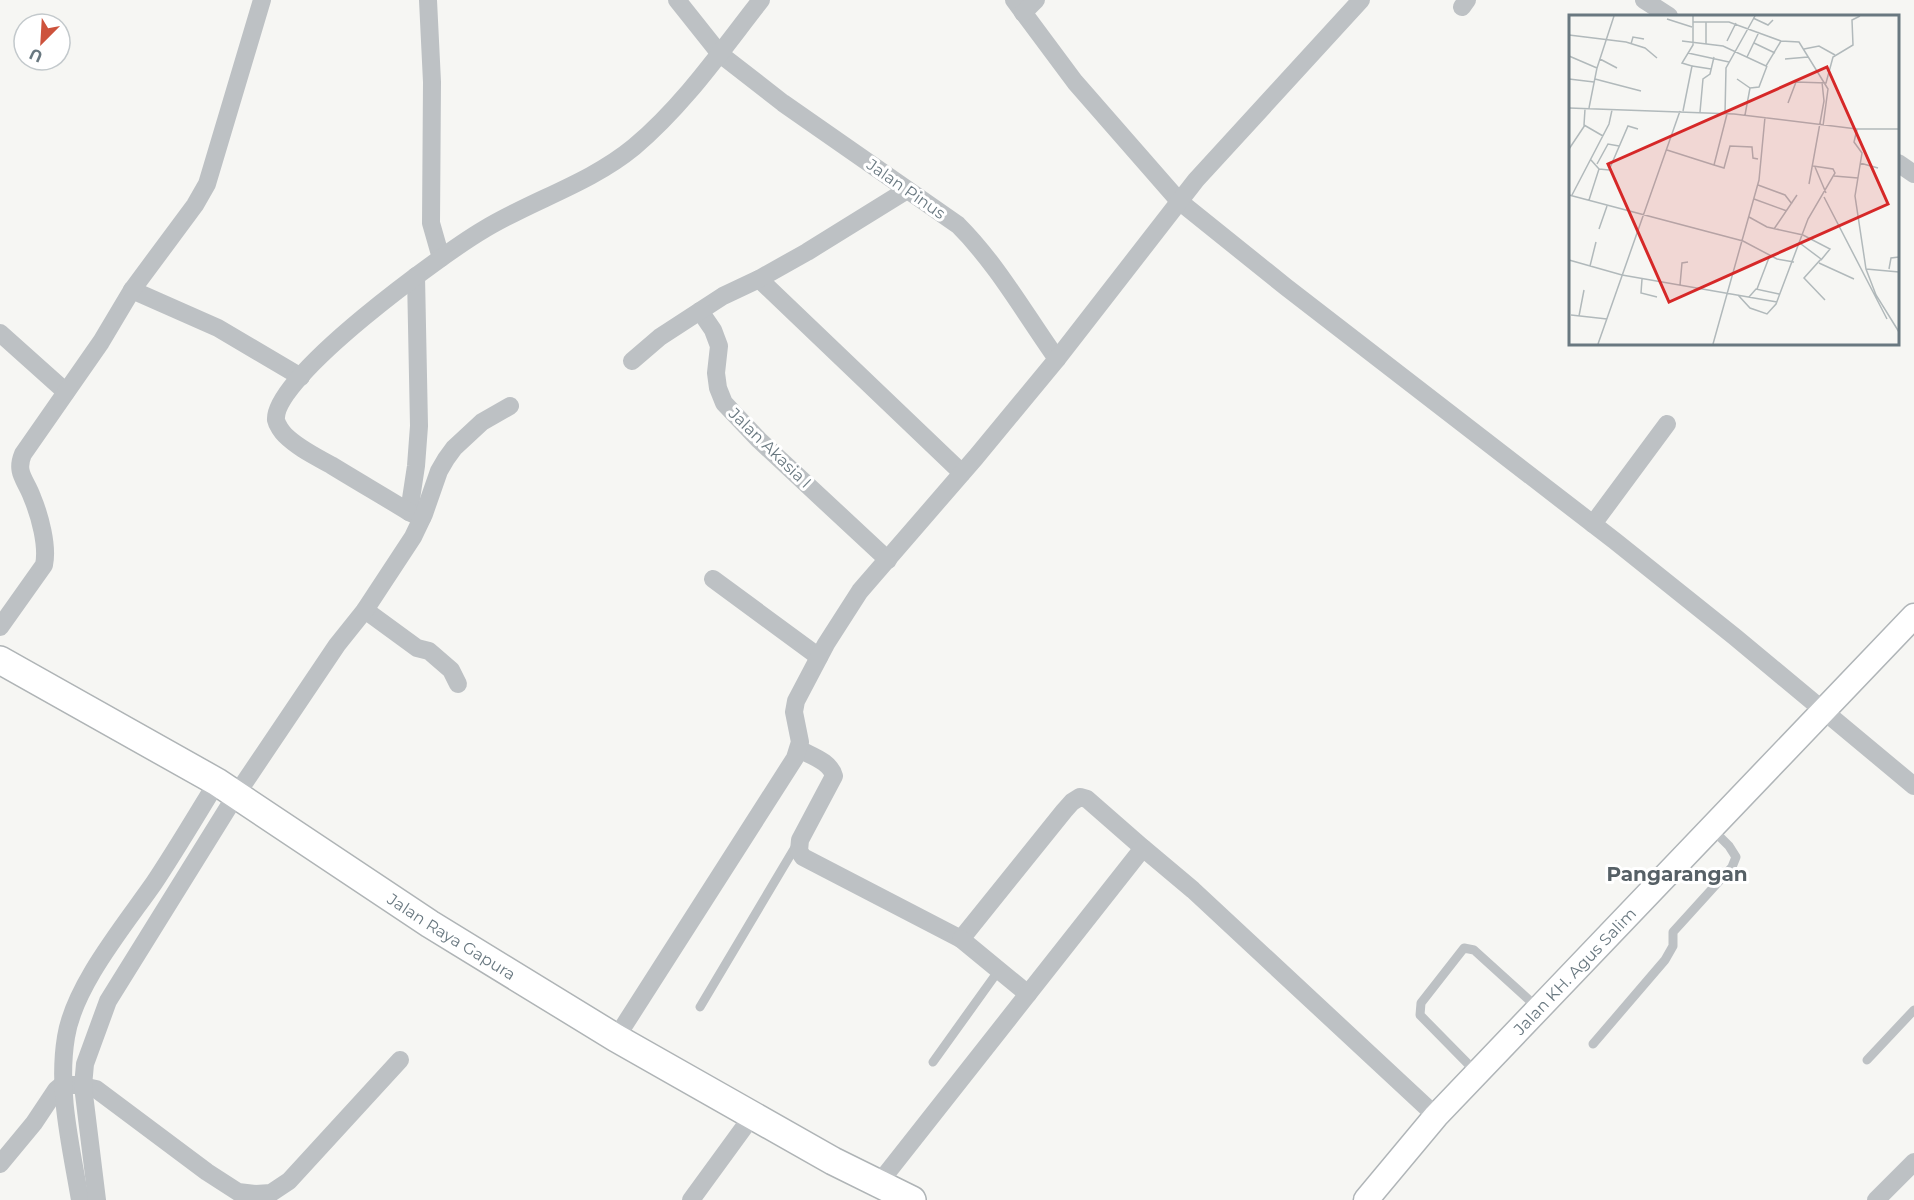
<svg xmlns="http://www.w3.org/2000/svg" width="1914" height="1200" font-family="Montserrat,sans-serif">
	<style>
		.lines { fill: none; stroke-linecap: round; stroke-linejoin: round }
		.secondary-casing { stroke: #b0b5b8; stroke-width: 27 }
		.primary-casing { stroke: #afb4b6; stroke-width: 30 }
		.service { stroke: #bdc1c4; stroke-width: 9 }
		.minor { stroke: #bdc1c4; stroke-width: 18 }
		.secondary { stroke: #fff; stroke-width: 24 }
		.primary { stroke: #fff; stroke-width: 27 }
		.labels { text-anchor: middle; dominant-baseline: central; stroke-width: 6; stroke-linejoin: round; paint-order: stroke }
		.street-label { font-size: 16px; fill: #697880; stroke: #fff }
		.quarter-label { font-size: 20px; font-weight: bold; fill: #566066; stroke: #fff }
		.inset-road { fill: none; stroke: #b1b9bb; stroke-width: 1.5 }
		.view { fill: #d62828; fill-opacity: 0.15; stroke: #d62828; stroke-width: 3 }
		.inset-edge { fill: none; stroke: #697880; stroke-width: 3 }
	</style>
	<rect width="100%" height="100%" fill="#f6f6f3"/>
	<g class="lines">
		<defs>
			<g id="secondary">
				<path id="s1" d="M 1366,1200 L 1436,1116 L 1914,616"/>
			</g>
			<g id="primary">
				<path id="s2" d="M 0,660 L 217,782 L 430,924 L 616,1038 L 833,1161 L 912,1200"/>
			</g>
		</defs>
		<!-- secondary casing -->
		<use href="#secondary" class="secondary-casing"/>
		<!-- primary casing -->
		<use href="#primary" class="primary-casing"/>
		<!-- service -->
		<g class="service">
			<path d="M 700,1007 L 797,844"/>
			<path d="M 1593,1044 L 1665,960 L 1673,946 L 1673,932 L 1732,867 L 1736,857 L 1729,846 L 1711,828"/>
			<path d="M 1867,1060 L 1914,1010"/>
			<path d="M 933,1062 L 999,970"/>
			<path d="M 1477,1073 L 1420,1015 L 1421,1003 L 1464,948 L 1474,950 L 1538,1008"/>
		</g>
		<!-- minor -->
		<g class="minor">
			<path d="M 428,0 L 432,82 L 431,223 L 441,258"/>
			<path d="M 677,0 L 720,54 L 783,103 L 958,225 C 997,264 1025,314 1057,359"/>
			<path d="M 1014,0 L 1075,82 L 1179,201 L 1286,287 L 1615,541 L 1735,637 L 1914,786"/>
			<path d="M 1644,0 L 1669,16"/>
			<path d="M 1462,7 L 1467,0"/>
			<path d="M 1023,13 L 1036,0"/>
			<path d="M 1898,163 L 1914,174"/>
			<path d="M 759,279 L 962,473"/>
			<path d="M 132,290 L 218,328 L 301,377"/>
			<path d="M 700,311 L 713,330 L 719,346 L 716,373 L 718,388 L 724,403 L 759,440 L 888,560"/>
			<path d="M 0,333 L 66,392"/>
			<path d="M 632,361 L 660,337 L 723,296 L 759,279 L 807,252 L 907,190"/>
			<path d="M 409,512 L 416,466 L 419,426 L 416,276"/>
			<path d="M 422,518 L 409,512 C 383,496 357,481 331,465 C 315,456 298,448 285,435 C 282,432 277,425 276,420 C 272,377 444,253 483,230 C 532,200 589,184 634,147 C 684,105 721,51 761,0"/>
			<path d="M 1593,524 L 1667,424"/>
			<path d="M 713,579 L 819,657"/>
			<path d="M 365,610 L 417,648 L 429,651 L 451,670 L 458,684"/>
			<path d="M 0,627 L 44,565 C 48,546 40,516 32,497 C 26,480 15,473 23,454 L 101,342 L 132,290 L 195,205 L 207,184 L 262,0"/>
			<path d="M 799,749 C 811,756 830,761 834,776 L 800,840 L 799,851 L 803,857 L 961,939 L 1064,811 L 1072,802 L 1080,797 L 1087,799 L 1143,848"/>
			<path d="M 961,939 L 1028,994"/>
			<path d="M 616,1038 L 795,758 L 800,742 L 794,712 L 796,701 L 826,644 L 860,591 L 976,457 L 1057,359 L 1196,180 L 1361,0"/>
			<path d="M 0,1164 L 34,1123 L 56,1090 L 62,1085 L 77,1085 L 96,1089 L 207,1172 L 238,1192 L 256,1194 L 271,1193 L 289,1181 L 400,1060"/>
			<path d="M 879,1183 L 1143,848 L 1193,890 L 1436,1116"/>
			<path d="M 80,1200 C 71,1146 57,1091 66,1037 C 74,986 124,926 154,883 C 176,850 196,816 217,782"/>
			<path d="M 97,1200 L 83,1086 L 85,1064 L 108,1001 L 236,795 L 337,645 L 365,610 L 413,537 L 424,514 L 439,471 L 446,459 L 454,448 L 482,422 L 510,406"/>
			<path d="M 691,1200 L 753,1115"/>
			<path d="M 1876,1200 L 1914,1162"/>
		</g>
		<!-- secondary -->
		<use href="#secondary" class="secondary"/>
		<!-- primary -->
		<use href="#primary" class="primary"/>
	</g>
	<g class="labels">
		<!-- street labels -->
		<g class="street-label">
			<text transform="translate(906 189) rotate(35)">Jalan Pinus</text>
			<text transform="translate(770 448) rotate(44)">Jalan Akasia I</text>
			<text stroke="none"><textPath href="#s2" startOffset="530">Jalan Raya Gapura</textPath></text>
			<text stroke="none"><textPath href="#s1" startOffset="310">Jalan KH. Agus Salim</textPath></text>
		</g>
		<!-- quarter labels -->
		<g class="quarter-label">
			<text x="1677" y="874">Pangarangan</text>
		</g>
	</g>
	<!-- overview -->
	<g transform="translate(1569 15)">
		<rect width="330" height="330" fill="#f6f6f3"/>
		<path class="inset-road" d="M 184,3 L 199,10 L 204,5M 98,4 L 123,12M 124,7 L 160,7 L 212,26 L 230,27 L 259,74 L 254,111M 137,7 L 137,29M 0,20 L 57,27 L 76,33 L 88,43M 113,26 L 154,31 L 197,51 L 212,26M 158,26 L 167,8M 185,28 L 206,38M 62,29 L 64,22 L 75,24M 235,34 L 250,31 L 266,40M 119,38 L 160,47M 0,41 L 28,53 L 20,93M 178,42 L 190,17M 31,44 L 48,53M 216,44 L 239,42M 123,51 L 142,54M 28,53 L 45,1M 0,64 L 25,67M 26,64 L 72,76M 168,64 L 181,73 L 176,100M 181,73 L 190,72 L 198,51M 219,88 L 227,67 L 257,68 L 264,42 L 284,30 L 283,5 L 291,1M 0,93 L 165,99 L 288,114 L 330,114M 16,94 L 15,110 L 34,121M 114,96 L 123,51 L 113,48 L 124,30 L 124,1M 131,97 L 134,64 L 141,59 L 145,42M 156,99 L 157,53 L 186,1M 288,114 L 285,127 L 293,138 L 286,181 L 297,254 L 307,280 L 330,317M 0,134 L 16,110M 98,135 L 145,150 L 158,99M 291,148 L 309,153M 28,149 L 39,129 L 50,131M 145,150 L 155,153 L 161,131 L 183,132 L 184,143 L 189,144M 246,152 L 257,178M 30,154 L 40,155 L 59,111 L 69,114M 265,161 L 289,163M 240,169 L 255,86 L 253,67M 189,170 L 216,180 L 223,189M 0,180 L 174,226 L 208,244 L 225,247M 3,180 L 40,109 L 43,95M 255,182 L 318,304M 185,184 L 218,196M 20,185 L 30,154 L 22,145M 180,202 L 198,212 L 234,220 L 261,234 L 252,245M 30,214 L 38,191M 205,214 L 228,180M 232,229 L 252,244 L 235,263 L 256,285M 0,245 L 53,260M 250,248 L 285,264M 21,251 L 27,227M 297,254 L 330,257M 320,254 L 322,243 L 330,242M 53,260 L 208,287M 73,264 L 72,278 L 88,282M 111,270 L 113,248 L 119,247M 188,274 L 201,240M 169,280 L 181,293 L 198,299 L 207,289 L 239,204 L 266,158 L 264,154 L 244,151M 180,282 L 187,274 L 210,279M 2,300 L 38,304M 10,301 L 15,275M 29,329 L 111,96M 144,329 L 190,165 L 196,102"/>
		<path class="view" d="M 258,52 L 319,189 L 100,287 L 39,149 Z"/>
		<rect width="330" height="330" class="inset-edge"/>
	</g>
	<!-- north arrow -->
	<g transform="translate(42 42) rotate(204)"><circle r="28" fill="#ffffff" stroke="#c3c9cc" stroke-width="1.5"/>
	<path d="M0-4.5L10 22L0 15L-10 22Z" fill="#cd523c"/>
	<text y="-9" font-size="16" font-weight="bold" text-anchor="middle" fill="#697880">U</text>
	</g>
</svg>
